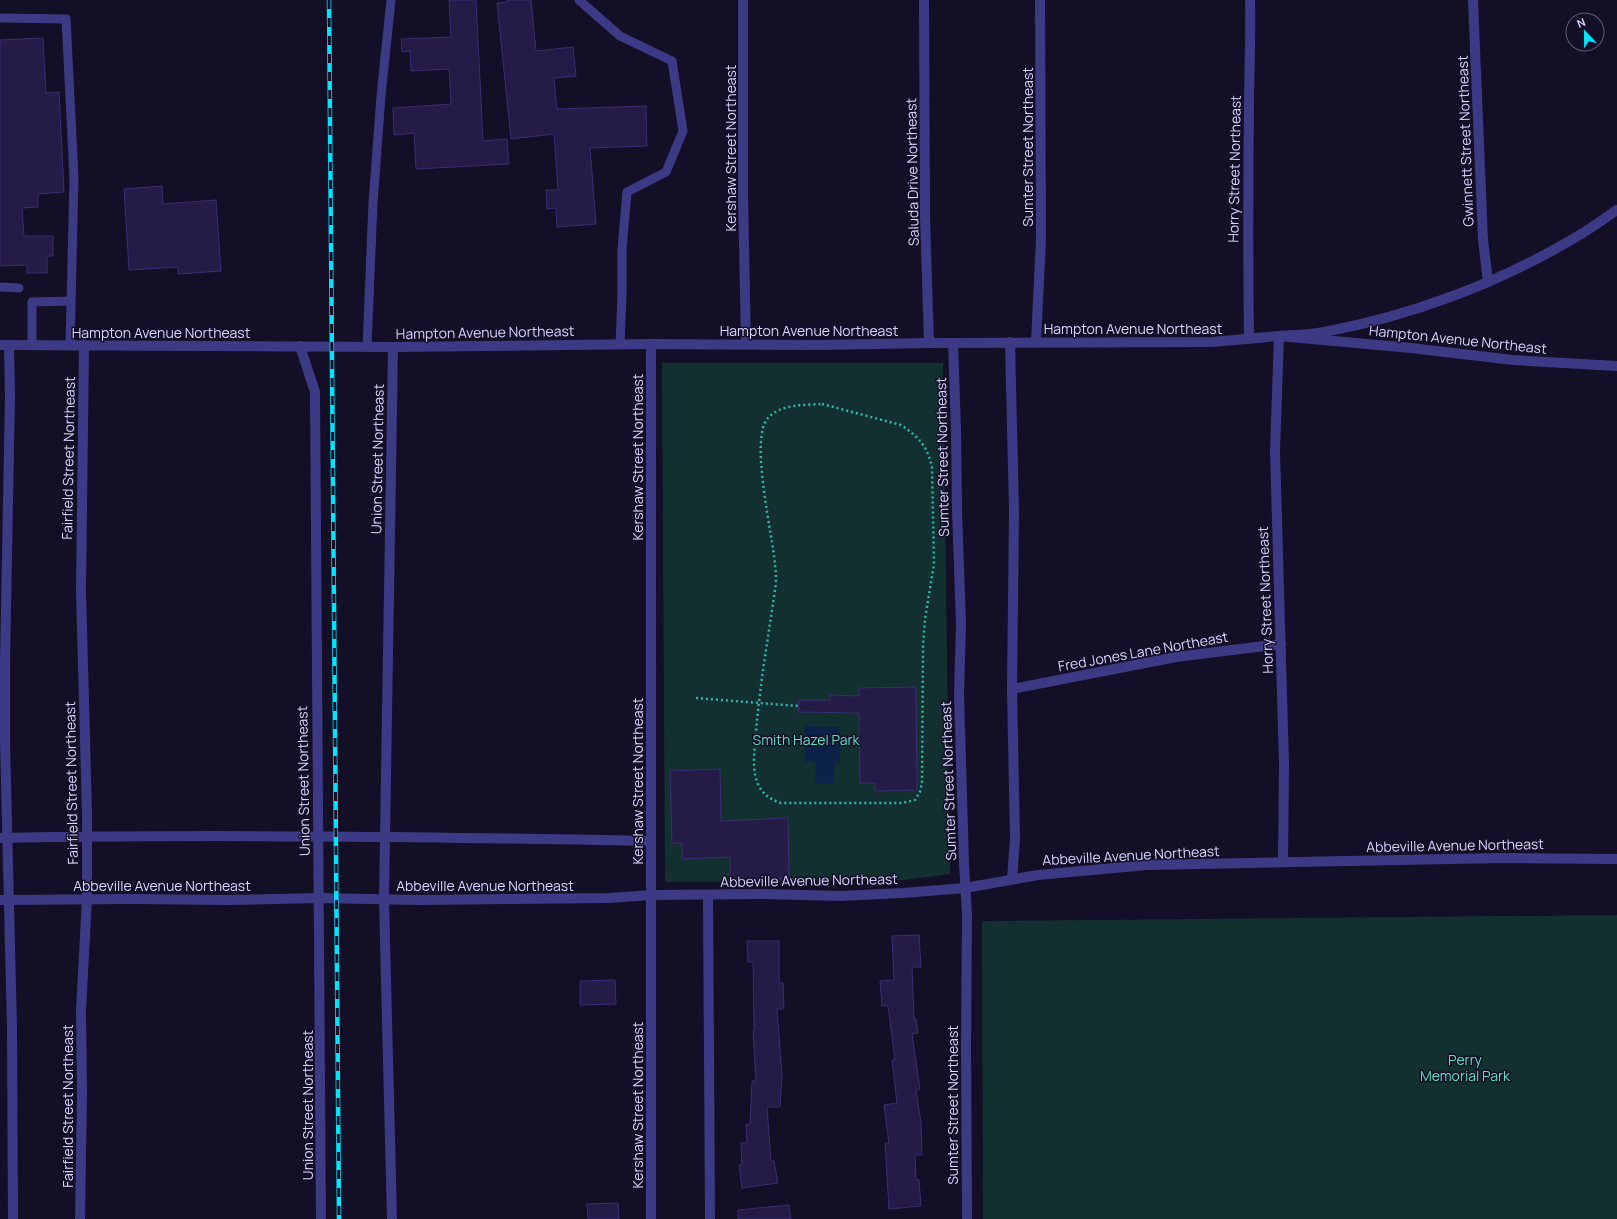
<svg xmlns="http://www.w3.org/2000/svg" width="1617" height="1219" font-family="Manrope,sans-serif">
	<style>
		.green { fill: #12302f }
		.water { fill: #0c2248 }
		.building { fill: #241b47; stroke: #3b2d73 }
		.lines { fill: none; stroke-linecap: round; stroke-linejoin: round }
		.path { stroke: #2fb8b0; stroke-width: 2.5; stroke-dasharray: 2 3; stroke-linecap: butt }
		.service { stroke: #3d3a85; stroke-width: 9 }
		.minor { stroke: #3d3a85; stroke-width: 10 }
		.tertiary { stroke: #3d3a85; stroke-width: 10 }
		.rail-casing { stroke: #00e5ff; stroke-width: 4.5 }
		.rail { stroke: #130f26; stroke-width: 3; stroke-dasharray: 9; stroke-linecap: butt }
		.labels { text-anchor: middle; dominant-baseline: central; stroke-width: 3; stroke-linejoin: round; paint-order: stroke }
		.street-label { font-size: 14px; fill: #d9d4ff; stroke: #130f26 }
		.park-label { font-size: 14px; fill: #5fe0c0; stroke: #130f26 }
	</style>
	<rect width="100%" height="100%" fill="#130f26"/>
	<!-- green -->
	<g class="green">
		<path d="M 662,363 L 943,363 L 950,874 L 904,880 L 665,882 Z"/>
		<path d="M 1617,915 L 1617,1219 L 983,1219 L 982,921 Z"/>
	</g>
	<!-- water -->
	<path class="water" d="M 805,726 L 840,727 L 840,762 L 834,763 L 834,783 L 815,783 L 815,762 L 805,762 Z"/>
	<!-- building -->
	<g class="building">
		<path d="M 449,0 L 476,0 L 483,141 L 507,139 L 509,164 L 416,169 L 414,133 L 394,135 L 393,108 L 451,104 L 449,69 L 411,71 L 410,51 L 402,52 L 401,39 L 451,37 Z"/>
		<path d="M 507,0 L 531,0 L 536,51 L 573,47 L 576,76 L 554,78 L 557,109 L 646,106 L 647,146 L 590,148 L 596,224 L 557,227 L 556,208 L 547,209 L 546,190 L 558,190 L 554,134 L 511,139 L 497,3 L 507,2 Z"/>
		<path d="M 43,38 L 46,93 L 59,92 L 64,192 L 38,194 L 38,207 L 22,208 L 24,236 L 53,236 L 53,256 L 47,256 L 47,273 L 27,273 L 27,265 L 0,266 L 0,40 Z"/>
		<path d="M 162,186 L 163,204 L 216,200 L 221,271 L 178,274 L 178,267 L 129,270 L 124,189 Z"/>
		<path d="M 916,687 L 917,790 L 875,791 L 875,783 L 860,783 L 859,713 L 798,712 L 799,700 L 830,700 L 830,695 L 859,696 L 859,688 Z"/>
		<path d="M 720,769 L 721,821 L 788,818 L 789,878 L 730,880 L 730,857 L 682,859 L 682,843 L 672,843 L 670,771 Z"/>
		<path d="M 919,935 L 921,967 L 912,967 L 914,1019 L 916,1019 L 918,1033 L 912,1034 L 920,1089 L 916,1090 L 921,1123 L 922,1155 L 915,1155 L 916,1180 L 919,1180 L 921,1206 L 889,1209 L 885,1143 L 889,1143 L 884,1105 L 897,1103 L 892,1060 L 895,1060 L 888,1006 L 882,1006 L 880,981 L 894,980 L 892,936 Z"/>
		<path d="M 747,941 L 779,941 L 779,983 L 783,983 L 784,1009 L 777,1009 L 782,1075 L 780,1107 L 767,1107 L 771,1161 L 774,1161 L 778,1183 L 742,1188 L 739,1165 L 742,1165 L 741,1143 L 747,1143 L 746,1125 L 750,1124 L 752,1081 L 756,1081 L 753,1031 L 754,1030 L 753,962 L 748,962 Z"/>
		<path d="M 615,980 L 616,1004 L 580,1005 L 580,981 Z"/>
		<path d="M 618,1203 L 619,1219 L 588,1219 L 587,1204 Z"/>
		<path d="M 789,1205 L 791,1219 L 738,1219 L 738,1210 Z"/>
	</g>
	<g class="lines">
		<!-- path -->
		<g class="path">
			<path d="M 822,404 L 901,425 C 919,437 928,447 932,468 L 934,564 L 925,619 L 923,646 L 922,783 L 920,792 L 915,800 L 902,803 L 781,803 C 770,799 763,795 758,784 C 751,768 755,749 756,732 C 760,682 769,633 776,583 C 776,577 776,571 775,565 C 773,536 749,438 768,418 C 780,404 805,405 822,404 Z"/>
			<path d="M 696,698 L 798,706"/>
		</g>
		<!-- service -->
		<g class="service">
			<path d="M 579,0 L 620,36 L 672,61 L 683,131 L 666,172 L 627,192 L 622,249 L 622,294 L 620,344"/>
			<path d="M 0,18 L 66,19 L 74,178 L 70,345"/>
			<path d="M 0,287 L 19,288"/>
			<path d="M 32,345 L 32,302 L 71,301"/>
			<path d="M 367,347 L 373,203 L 381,96 L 391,0"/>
		</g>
		<!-- minor -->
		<g class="minor">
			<path d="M 743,0 L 743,195 L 746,344"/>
			<path d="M 924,0 L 925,217 L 929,343"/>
			<path d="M 1473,0 L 1483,240 L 1488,282"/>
			<path d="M 1249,339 C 1248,263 1248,186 1249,109 C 1249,73 1251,36 1250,0"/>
			<path d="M 1010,342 L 1014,511 L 1012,689 L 1015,840 L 1012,879"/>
			<path d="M 1036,342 L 1041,239 L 1040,0"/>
			<path d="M 953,343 L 956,429 L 957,510 L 961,624 L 959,694 L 964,863 L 967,915 L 966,1047 L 967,1219"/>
			<path d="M 9,345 L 10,395 L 5,662 L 5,742 L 12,1027 L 13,1219"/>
			<path d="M 300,346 L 315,392 L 321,1219"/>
			<path d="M 1012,689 L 1176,657 L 1281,644"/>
			<path d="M 0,838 C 217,834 434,837 651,841"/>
			<path d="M 1283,862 L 1284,764 L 1275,451 L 1279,336 C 1294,335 1310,335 1324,332 C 1410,316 1496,284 1571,240 C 1587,231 1602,220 1617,210"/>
			<path d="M 708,895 L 710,1219"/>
			<path d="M 0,900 L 132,899 L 229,900 L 319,898 L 419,900 L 609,898 L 651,895 L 763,894 L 841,896 L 903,893 L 965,888 L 1038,875 L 1147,865 L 1502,858 L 1617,859"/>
			<path d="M 80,1219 L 82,1093 L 81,1010 L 87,899 L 87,814 L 81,591 L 84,345"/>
			<path d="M 392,1219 L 384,899 L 393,347"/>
			<path d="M 651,1219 L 651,344"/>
		</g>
		<!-- tertiary -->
		<path class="tertiary" d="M 0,345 L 393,347 L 651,344 L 819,345 L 929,343 L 1212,342 L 1279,336 L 1411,348 L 1513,360 L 1617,366"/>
		<defs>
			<path id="rail" d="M 329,0 L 339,1219"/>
		</defs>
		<!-- rail casing -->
		<use href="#rail" class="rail-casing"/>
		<!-- rail -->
		<use href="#rail" class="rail"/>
	</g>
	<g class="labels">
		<!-- street labels -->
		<g class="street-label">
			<text transform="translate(1465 141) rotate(-92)">Gwinnett Street Northeast</text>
			<text transform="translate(1027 147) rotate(-90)">Sumter Street Northeast</text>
			<text transform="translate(730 148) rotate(-90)">Kershaw Street Northeast</text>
			<text transform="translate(1234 169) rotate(-89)">Horry Street Northeast</text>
			<text transform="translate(912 172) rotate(-91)">Saluda Drive Northeast</text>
			<text x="1133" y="328">Hampton Avenue Northeast</text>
			<text x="809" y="330">Hampton Avenue Northeast</text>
			<text x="161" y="332">Hampton Avenue Northeast</text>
			<text transform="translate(485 332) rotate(-1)">Hampton Avenue Northeast</text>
			<text transform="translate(1458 339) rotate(6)">Hampton Avenue Northeast</text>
			<text transform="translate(637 457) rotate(-90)">Kershaw Street Northeast</text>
			<text transform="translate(942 457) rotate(-91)">Sumter Street Northeast</text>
			<text transform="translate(68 458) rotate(-89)">Fairfield Street Northeast</text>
			<text transform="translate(377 459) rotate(-89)">Union Street Northeast</text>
			<text transform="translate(1265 600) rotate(-92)">Horry Street Northeast</text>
			<text transform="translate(1143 651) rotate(-10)">Fred Jones Lane Northeast</text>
			<text transform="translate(303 781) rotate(-91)">Union Street Northeast</text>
			<text transform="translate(637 781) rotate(-90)">Kershaw Street Northeast</text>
			<text transform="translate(948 781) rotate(-92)">Sumter Street Northeast</text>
			<text transform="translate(71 783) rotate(-91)">Fairfield Street Northeast</text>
			<text transform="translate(1455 845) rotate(-1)">Abbeville Avenue Northeast</text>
			<text transform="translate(1131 855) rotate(-3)">Abbeville Avenue Northeast</text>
			<text transform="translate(809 880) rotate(-1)">Abbeville Avenue Northeast</text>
			<text x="162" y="885">Abbeville Avenue Northeast</text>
			<text x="485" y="885">Abbeville Avenue Northeast</text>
			<text transform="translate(307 1105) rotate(-90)">Union Street Northeast</text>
			<text transform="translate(637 1105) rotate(-90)">Kershaw Street Northeast</text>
			<text transform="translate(952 1105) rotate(-90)">Sumter Street Northeast</text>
			<text transform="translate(67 1106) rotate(-90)">Fairfield Street Northeast</text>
		</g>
		<!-- park labels -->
		<g class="park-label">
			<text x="806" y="739">Smith Hazel Park</text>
			<text x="1465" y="1059">Perry<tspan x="1465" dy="16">Memorial Park</tspan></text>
		</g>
	</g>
	<!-- north arrow -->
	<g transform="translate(1585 32) rotate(338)"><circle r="19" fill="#130f26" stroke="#625e7d"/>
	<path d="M0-3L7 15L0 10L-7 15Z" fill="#00e5ff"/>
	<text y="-6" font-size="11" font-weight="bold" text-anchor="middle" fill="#d9d4ff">N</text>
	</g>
</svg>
